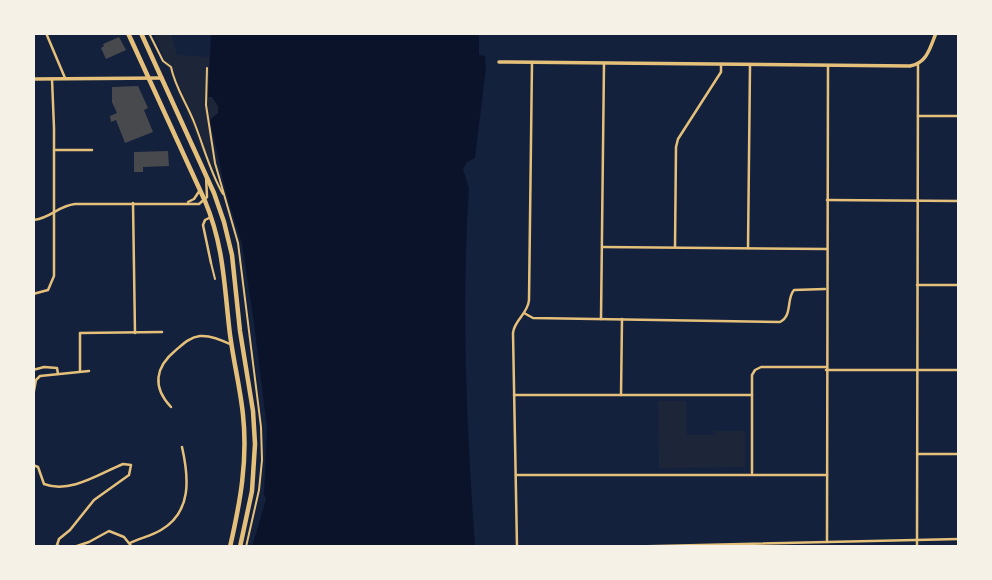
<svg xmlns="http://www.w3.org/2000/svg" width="992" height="580" font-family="'DejaVu Sans',sans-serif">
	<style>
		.green { fill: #1d2539 }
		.water { fill: #0b132b }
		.building { fill: #48494c }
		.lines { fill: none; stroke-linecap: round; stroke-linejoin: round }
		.path { stroke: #e5c07b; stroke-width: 2 }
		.service { stroke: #e5c07b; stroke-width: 2 }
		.minor { stroke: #e5c07b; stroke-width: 2.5 }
		.tertiary { stroke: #e5c07b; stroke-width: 3.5 }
		.trunk { stroke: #e5c07b; stroke-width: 4.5 }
	</style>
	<rect width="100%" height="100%" fill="#14213d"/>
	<!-- green -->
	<g class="green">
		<path d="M 154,33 L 171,33 L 177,55 L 210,57 L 208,97 L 212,97 L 218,106 L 218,113 L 210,120 L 216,173 L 205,158 Z"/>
		<path d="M 658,401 L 686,401 L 687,435 L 715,435 L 715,431 L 745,431 L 745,467 L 659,468 Z"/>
	</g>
	<!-- water -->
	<path class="water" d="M 211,33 L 479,33 L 479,55 L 485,56 L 486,68 L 475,158 L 467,162 L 463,169 L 469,188 C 461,308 467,427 475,547 L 252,547 L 266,499 L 264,494 L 267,428 L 254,323 L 242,244 L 226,193 L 210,120 L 218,113 L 218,106 L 212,97 L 208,97 Z"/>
	<!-- building -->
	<g class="building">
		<path d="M 119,37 L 126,50 L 106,59 L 101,48 L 104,46 L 103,44 Z"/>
		<path d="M 138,86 L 148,108 L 144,110 L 153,132 L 125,143 L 116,120 L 111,122 L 110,116 L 117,113 L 112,102 L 112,87 Z"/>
		<path d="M 168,151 L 169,166 L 143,167 L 143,172 L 134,172 L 134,152 Z"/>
	</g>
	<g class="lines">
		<!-- path -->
		<g class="path">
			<path d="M 149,33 L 163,61 L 171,67 C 175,87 186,102 194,122 C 204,147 210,172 223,194"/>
			<path d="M 207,68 L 206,105 L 215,163 L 238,243 L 261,427 L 262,460 L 259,490 L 246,547"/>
		</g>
		<!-- service -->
		<path class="service" d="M 211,263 L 215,279"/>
		<!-- minor -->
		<g class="minor">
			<path d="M 46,33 L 65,78"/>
			<path d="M 918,116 L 959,116"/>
			<path d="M 54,150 L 92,150"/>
			<path d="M 827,200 L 959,201"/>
			<path d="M 188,202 L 194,199 L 200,190"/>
			<path d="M 133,203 L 135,333"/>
			<path d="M 33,220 C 52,218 57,206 75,204 L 199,204 L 207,197 L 206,176"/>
			<path d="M 603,247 L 827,249"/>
			<path d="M 675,247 L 676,147 L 678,139 L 721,72 L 721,64"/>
			<path d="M 748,248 L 750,66"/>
			<path d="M 211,263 L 203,225 L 205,220 L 211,217"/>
			<path d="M 917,285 L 959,285"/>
			<path d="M 33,294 L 48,290 L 54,276 L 54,128 L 52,79"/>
			<path d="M 524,313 L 533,318 L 780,322 C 793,315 786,299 794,290 L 825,289"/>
			<path d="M 601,319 L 604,63"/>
			<path d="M 33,370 L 44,367 L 57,368 L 58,374"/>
			<path d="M 826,370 L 959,370"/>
			<path d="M 80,371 L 80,333 L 162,332"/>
			<path d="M 514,395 L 752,395"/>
			<path d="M 621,395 L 622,319"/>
			<path d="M 33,396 L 36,380 L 40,376 L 89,371"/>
			<path d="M 171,407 C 152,387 155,367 176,350 C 183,344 190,337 200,336 C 211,335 222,340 232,345"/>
			<path d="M 917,454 L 959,454"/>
			<path d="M 33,465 L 38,467 L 44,484 C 70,494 99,474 123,464 L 131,465 L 129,475 L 94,500 L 70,530 L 59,539 L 57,545 L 61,547"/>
			<path d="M 752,473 L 752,375 L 755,370 L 761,367 L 826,367"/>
			<path d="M 516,475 L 827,475"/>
			<path d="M 827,542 L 828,66"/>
			<path d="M 130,543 C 140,538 151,536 161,530 C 192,512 189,478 182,447"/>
			<path d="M 74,547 L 89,542 L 109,531 L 124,537 L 132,547"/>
			<path d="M 517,547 L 513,333 C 514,320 528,314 529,300 L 532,62"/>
			<path d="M 615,547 L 959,539"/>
			<path d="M 917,547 L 918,65"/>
		</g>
		<!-- tertiary -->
		<g class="tertiary">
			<path d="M 499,62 L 910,66 C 927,63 930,48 936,33"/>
			<path d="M 33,79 L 162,78"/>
		</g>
		<!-- trunk -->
		<g class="trunk">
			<path d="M 128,33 L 205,201 C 223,244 224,281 229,326 C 232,356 240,385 243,415 C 248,461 240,503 230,547"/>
			<path d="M 141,33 L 214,193 L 224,222 L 232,255 L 240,331 L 253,411 L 255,444 L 252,491 L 240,547"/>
		</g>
	</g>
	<!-- border -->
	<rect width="992" height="580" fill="none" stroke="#f6f1e7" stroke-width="70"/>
</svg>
